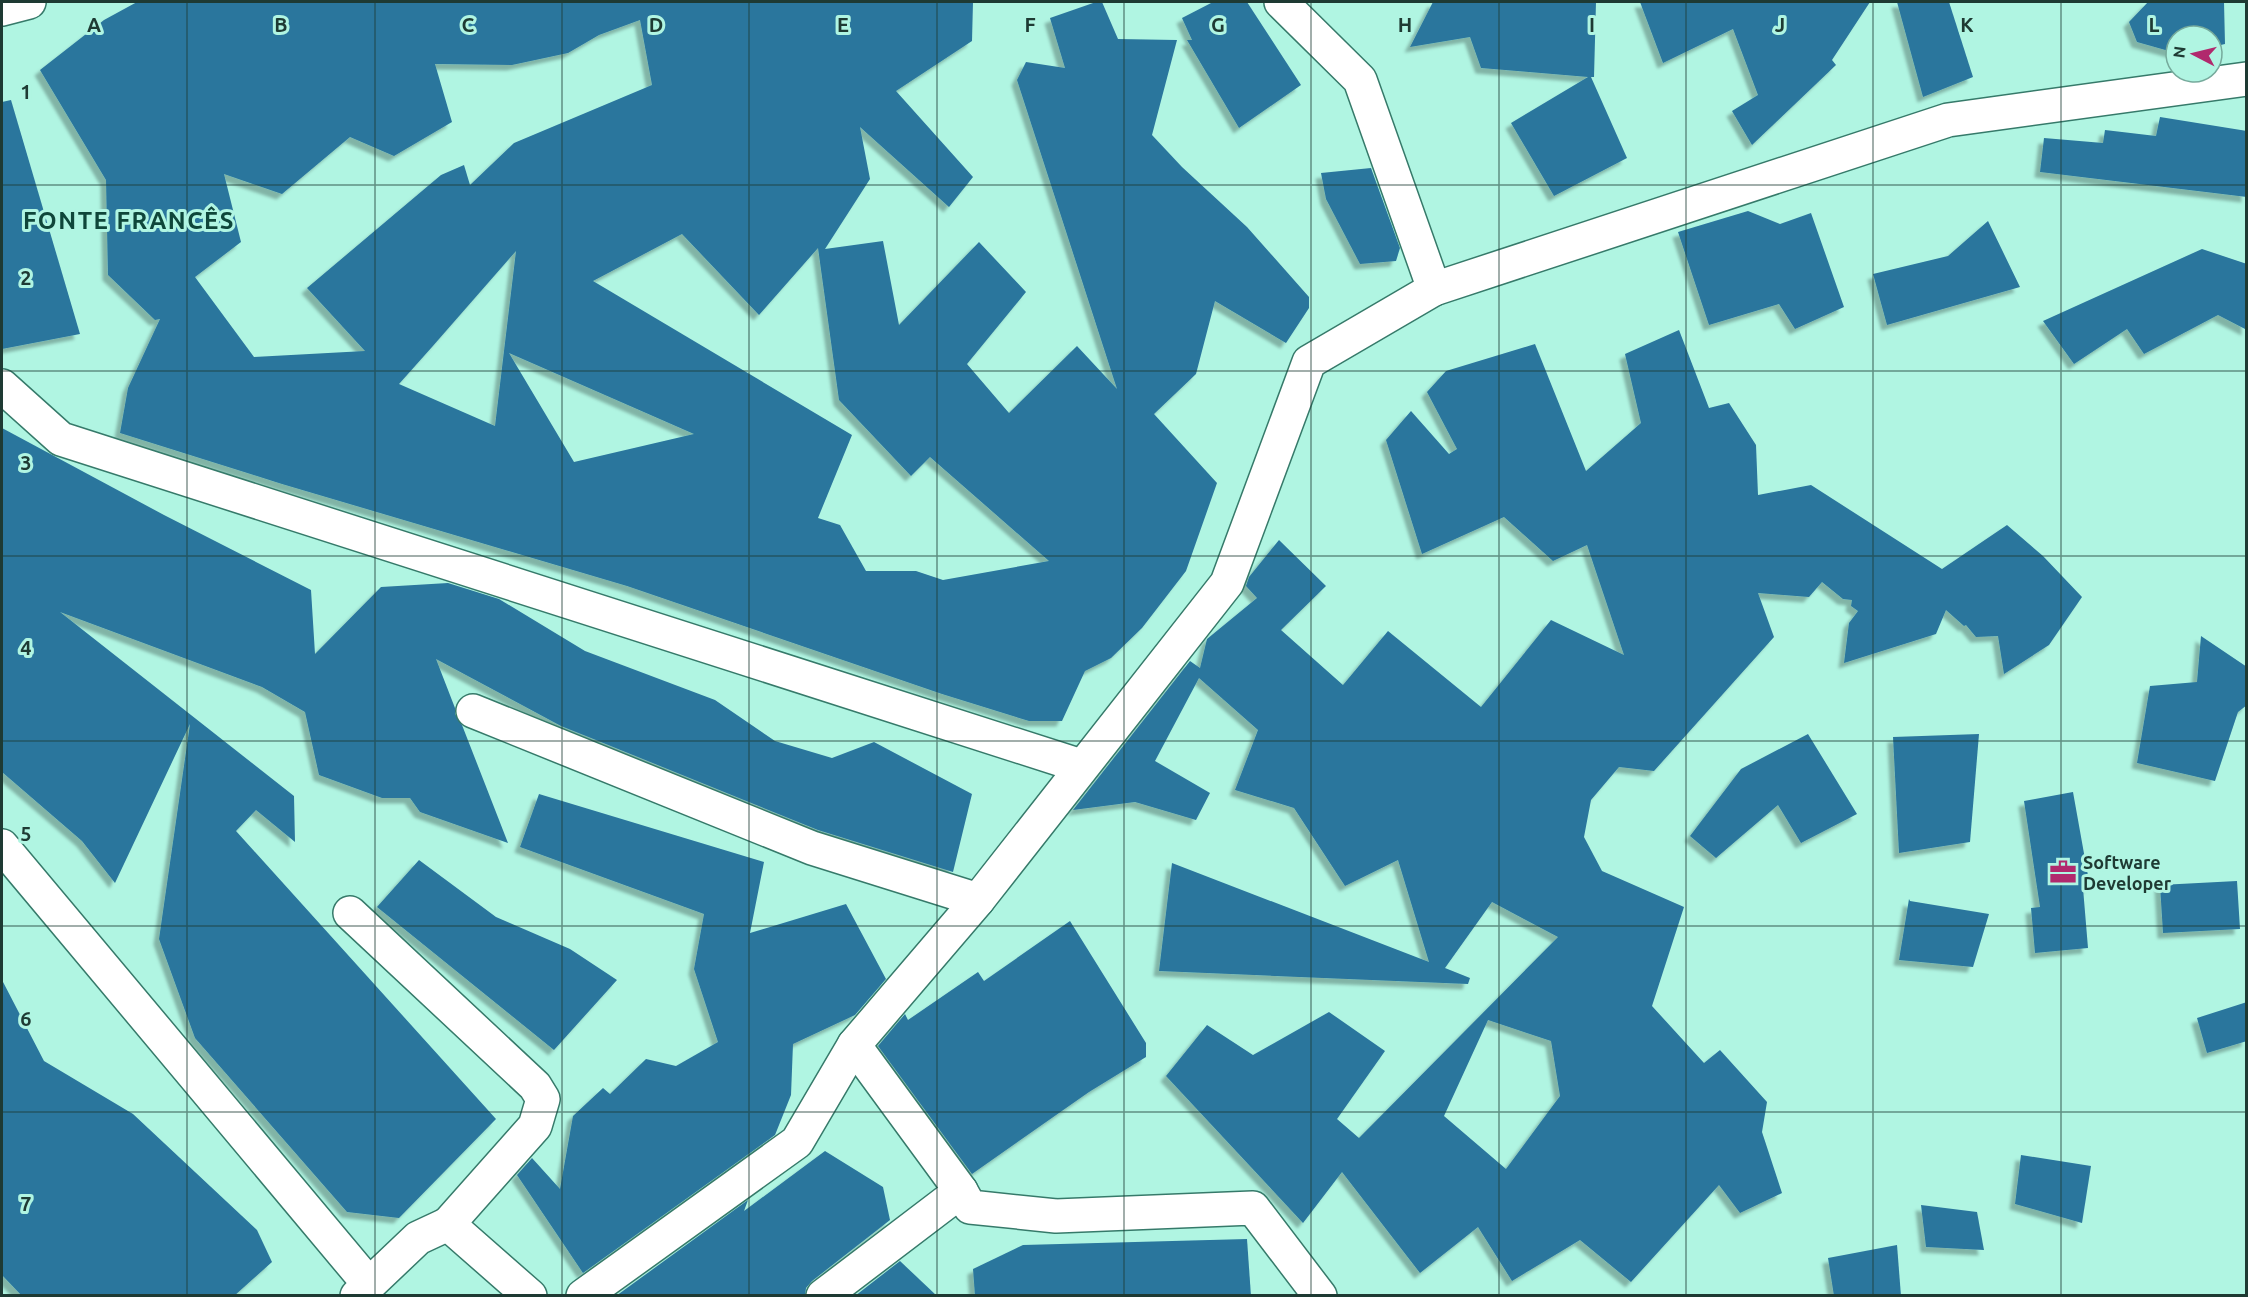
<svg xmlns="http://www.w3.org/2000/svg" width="2248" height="1297" font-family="Ubuntu,sans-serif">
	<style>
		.building { fill: #2a769d; fill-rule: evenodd; filter: url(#shadow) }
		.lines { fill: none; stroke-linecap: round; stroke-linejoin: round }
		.minor-casing { stroke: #367a6a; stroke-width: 36 }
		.tertiary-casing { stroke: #367a6a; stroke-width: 36 }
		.minor { stroke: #fff; stroke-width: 33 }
		.tertiary { stroke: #fff; stroke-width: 33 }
		.grid { fill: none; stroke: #1e3a33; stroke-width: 1.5; stroke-opacity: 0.55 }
		.labels { text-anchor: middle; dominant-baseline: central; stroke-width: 6; stroke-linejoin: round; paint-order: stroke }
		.poi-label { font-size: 18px; font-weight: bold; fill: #1e3a33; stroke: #b0f5e2; text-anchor: start }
		.district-label { font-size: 24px; font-weight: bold; letter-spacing: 1.5px; fill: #0f463a; stroke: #b0f5e2 }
		.grid-label { font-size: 20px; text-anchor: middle; font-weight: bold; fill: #1e3a33; stroke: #b0f5e2; stroke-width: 6; stroke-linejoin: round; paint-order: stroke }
	</style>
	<defs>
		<filter id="shadow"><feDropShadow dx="-5.5" dy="5.5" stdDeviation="1.5" flood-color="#0004"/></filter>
	</defs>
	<rect width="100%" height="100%" fill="#b0f5e2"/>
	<!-- building -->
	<g class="building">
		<path d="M 137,2 L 973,2 L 972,41 L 896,91 L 973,177 L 949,207 L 860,127 L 870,179 L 825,249 L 883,241 L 899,325 L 979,242 L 1026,292 L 967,364 L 1009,413 L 1077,346 L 1117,389 L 1017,80 L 1026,62 L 1065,68 L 1050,18 L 1096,2 L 1102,2 L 1118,39 L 1177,40 L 1152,135 L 1182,167 L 1247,227 L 1309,297 L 1309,308 L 1286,343 L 1215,301 L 1196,374 L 1154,414 L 1217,483 L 1186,571 L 1142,628 L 1111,658 L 1085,671 L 1062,721 L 1029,721 L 942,694 L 627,586 L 282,484 L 120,433 L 128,388 L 160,319 L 155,320 L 108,275 L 106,180 L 40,70 L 104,20 ZM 640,20 L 652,85 L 514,143 L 470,185 L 464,165 L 441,175 L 307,288 L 365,351 L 254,357 L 195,277 L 241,242 L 224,174 L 282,194 L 350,137 L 394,156 L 452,122 L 435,64 L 512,65 L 568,53 L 599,35 ZM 682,234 L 759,315 L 818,248 L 839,400 L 911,476 L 930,457 L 1049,561 L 943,580 L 916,571 L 866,571 L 840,525 L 818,518 L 852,435 L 593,281 ZM 516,251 L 495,426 L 399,384 L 432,347 ZM 509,353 L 694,434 L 574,462 Z"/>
		<path d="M 1213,2 L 1247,2 L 1301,85 L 1239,128 L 1187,40 L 1192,40 L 1182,18 Z"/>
		<path d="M 1433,2 L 1596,2 L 1594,77 L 1591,77 L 1627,158 L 1554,196 L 1511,123 L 1588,77 L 1481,68 L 1470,37 L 1410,47 Z"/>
		<path d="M 1640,2 L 1870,2 L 1832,60 L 1836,65 L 1752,145 L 1732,111 L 1758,95 L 1733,29 L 1663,63 Z"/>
		<path d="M 1897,2 L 1949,2 L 1973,77 L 1923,97 Z"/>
		<path d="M 2148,2 L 2224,2 L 2225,44 L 2212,47 L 2212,36 L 2176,36 L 2176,53 L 2137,42 L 2129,22 Z"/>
		<path d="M 11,100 L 80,334 L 2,349 L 2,102 Z"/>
		<path d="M 2160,117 L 2247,131 L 2247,197 L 2040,172 L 2044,138 L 2103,143 L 2105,130 L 2156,136 Z"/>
		<path d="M 1371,168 L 1400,248 L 1396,261 L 1360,264 L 1326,199 L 1321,173 Z"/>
		<path d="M 1748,211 L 1780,224 L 1811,213 L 1844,307 L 1795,329 L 1779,304 L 1709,325 L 1678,232 Z"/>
		<path d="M 1988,221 L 2020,287 L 1887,325 L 1873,274 L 1948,256 Z"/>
		<path d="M 2202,249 L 2247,264 L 2247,330 L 2218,315 L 2144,354 L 2127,329 L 2074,364 L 2043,321 Z"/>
		<path d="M 1679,330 L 1709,408 L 1729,403 L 1756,445 L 1758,495 L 1811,485 L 1942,569 L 2007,525 L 2043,556 L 2082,597 L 2049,645 L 2004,674 L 1998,636 L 1976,637 L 1966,625 L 1964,626 L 1946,610 L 1936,634 L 1844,663 L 1849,623 L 1858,611 L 1851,606 L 1852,600 L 1843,599 L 1822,582 L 1809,597 L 1758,593 L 1774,637 L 1654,771 L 1619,767 L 1591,800 L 1584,837 L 1602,871 L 1684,907 L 1652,1006 L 1704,1063 L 1720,1050 L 1767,1102 L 1762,1132 L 1782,1193 L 1740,1213 L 1719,1185 L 1631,1282 L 1580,1240 L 1512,1281 L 1478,1227 L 1420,1273 L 1342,1172 L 1303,1223 L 1166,1076 L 1207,1025 L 1253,1055 L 1329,1012 L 1385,1051 L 1337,1119 L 1359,1138 L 1558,937 L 1492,902 L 1445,968 L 1470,978 L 1468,984 L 1159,971 L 1172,863 L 1429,962 L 1398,860 L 1345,886 L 1294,808 L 1235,790 L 1258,730 L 1199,678 L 1155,761 L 1210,793 L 1196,820 L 1135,802 L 1073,810 L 1190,661 L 1200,668 L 1207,639 L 1257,598 L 1246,586 L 1249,577 L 1279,540 L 1326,586 L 1281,630 L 1343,685 L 1388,631 L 1481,707 L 1551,620 L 1624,655 L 1587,545 L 1553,561 L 1504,517 L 1422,554 L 1386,440 L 1411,411 L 1449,454 L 1457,449 L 1427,392 L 1446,371 L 1535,344 L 1586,471 L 1641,423 L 1625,354 ZM 1488,1020 L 1551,1041 L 1560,1096 L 1506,1169 L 1444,1116 Z"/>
		<path d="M 2,428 L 164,515 L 311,590 L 315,654 L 381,587 L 448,583 L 499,599 L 585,651 L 715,700 L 775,741 L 832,758 L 874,742 L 972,794 L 953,872 L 818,830 L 591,738 L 561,726 L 436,659 L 455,708 L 455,714 L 462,725 L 508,843 L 420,812 L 410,798 L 382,798 L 319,775 L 305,712 L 262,687 L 60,612 L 294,796 L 295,842 L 256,810 L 236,831 L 496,1119 L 399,1218 L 347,1212 L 195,1038 L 159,939 L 190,724 L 115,883 L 82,841 L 2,772 Z"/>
		<path d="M 2201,636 L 2247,667 L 2247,705 L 2238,712 L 2215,781 L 2137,763 L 2150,686 L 2197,682 Z"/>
		<path d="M 1808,734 L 1857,814 L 1801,843 L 1778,805 L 1716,858 L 1690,836 L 1741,769 Z"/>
		<path d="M 1979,734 L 1970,842 L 1899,853 L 1893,737 Z"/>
		<path d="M 2073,792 L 2090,887 L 2083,888 L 2088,948 L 2035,953 L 2031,908 L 2040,907 L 2024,801 Z"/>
		<path d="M 539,794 L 764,862 L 750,933 L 846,904 L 886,979 L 855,1015 L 793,1044 L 791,1095 L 775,1135 L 583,1273 L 517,1175 L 532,1158 L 560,1189 L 573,1116 L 603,1088 L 610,1094 L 646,1059 L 676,1066 L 718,1042 L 694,969 L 704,914 L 520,847 Z"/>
		<path d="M 419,860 L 496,917 L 570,949 L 617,980 L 554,1050 L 377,907 Z"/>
		<path d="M 2237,881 L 2240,929 L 2163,933 L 2160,885 Z"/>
		<path d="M 1909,899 L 1910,901 L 1989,914 L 1973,967 L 1899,960 Z"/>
		<path d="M 1070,921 L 1146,1043 L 1146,1057 L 1089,1092 L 972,1174 L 878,1046 L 905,1014 L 908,1020 L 978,972 L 984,981 Z"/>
		<path d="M 2,980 L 44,1061 L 133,1114 L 257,1230 L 272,1262 L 234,1296 L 22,1296 L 2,1275 Z"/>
		<path d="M 2247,1002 L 2247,1041 L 2207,1053 L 2197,1018 Z"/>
		<path d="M 825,1151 L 883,1187 L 890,1220 L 812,1281 L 806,1288 L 805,1296 L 616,1296 L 748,1200 L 744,1211 Z"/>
		<path d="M 2021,1155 L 2091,1166 L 2082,1223 L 2015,1204 Z"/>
		<path d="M 1921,1205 L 1977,1212 L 1984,1250 L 1926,1247 Z"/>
		<path d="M 1247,1239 L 1251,1296 L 975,1296 L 973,1269 L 1023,1245 Z"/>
		<path d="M 1897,1245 L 1901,1296 L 1834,1296 L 1828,1258 Z"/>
		<path d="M 900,1261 L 937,1296 L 855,1296 Z"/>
	</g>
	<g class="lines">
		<defs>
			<g id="minor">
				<path d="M 1434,289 L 1948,120 L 2246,79"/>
				<path d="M 2,386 L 61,439 L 1081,766"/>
				<path d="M 473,711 L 812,848 L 978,900"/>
				<path d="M 2,846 L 368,1283"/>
				<path d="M 350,913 L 535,1086 L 543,1099 L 535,1126 L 448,1224"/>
				<path d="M 854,1045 L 961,1191 L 970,1207 L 1056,1216 L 1253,1208 L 1320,1296"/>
				<path d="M 357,1296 L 418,1238 L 448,1224 L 530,1296"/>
				<path d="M 583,1296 L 797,1142 L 854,1045 L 978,900 L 1227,583 L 1309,362 L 1434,289 L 1360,80 L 1281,2"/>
				<path d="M 823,1296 L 961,1191"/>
			</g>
			<path id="tertiary" d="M 2,9 L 29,2"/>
		</defs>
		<!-- minor casing -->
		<use href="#minor" class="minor-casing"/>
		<!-- tertiary casing -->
		<use href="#tertiary" class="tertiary-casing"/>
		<!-- minor -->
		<use href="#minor" class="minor"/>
		<!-- tertiary -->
		<use href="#tertiary" class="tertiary"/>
	</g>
	<!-- grid -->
	<path class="grid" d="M 187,2 L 187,1296M 375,2 L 375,1296M 562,2 L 562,1296M 749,2 L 749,1296M 937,2 L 937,1296M 1124,2 L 1124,1296M 1311,2 L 1311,1296M 1499,2 L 1499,1296M 1686,2 L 1686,1296M 1873,2 L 1873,1296M 2061,2 L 2061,1296M 2,185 L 2246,185M 2,371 L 2246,371M 2,556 L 2246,556M 2,741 L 2246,741M 2,926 L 2246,926M 2,1112 L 2246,1112"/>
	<!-- icons -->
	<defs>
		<symbol id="office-bare" viewBox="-9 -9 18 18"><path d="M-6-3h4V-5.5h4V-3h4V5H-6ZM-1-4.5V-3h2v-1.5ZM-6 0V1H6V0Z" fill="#b1296d" stroke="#b0f5e2" stroke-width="2.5" paint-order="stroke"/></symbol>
	</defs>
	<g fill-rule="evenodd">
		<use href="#office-bare" x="2044" y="853" width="38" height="38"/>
	</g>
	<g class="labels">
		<!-- poi labels -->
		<g class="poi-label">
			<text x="2083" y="862">Software<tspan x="2083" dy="21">Developer</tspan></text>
		</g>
		<!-- district labels -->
		<g class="district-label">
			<text x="129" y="220">FONTE FRANCÊS</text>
		</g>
	</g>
	<g class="grid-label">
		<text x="94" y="32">A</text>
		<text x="281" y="32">B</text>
		<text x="468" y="32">C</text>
		<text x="656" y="32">D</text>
		<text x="843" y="32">E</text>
		<text x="1030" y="32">F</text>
		<text x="1218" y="32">G</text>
		<text x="1405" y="32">H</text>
		<text x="1592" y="32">I</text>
		<text x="1780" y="32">J</text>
		<text x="1967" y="32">K</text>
		<text x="2154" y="32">L</text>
		<text x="26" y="99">1</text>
		<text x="26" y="285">2</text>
		<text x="26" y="470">3</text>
		<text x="26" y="655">4</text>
		<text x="26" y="841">5</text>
		<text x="26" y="1026">6</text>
		<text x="26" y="1211">7</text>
	</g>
	<!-- border -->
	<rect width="2248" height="1297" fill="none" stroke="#1e3a33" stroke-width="6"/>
	<!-- north arrow -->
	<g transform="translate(2194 54) rotate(277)"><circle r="28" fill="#b0f5e2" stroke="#76aa9c" stroke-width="1.5"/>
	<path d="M0-4.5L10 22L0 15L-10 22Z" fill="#b1296d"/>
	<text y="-9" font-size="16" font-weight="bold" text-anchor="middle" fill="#1e3a33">N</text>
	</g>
</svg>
